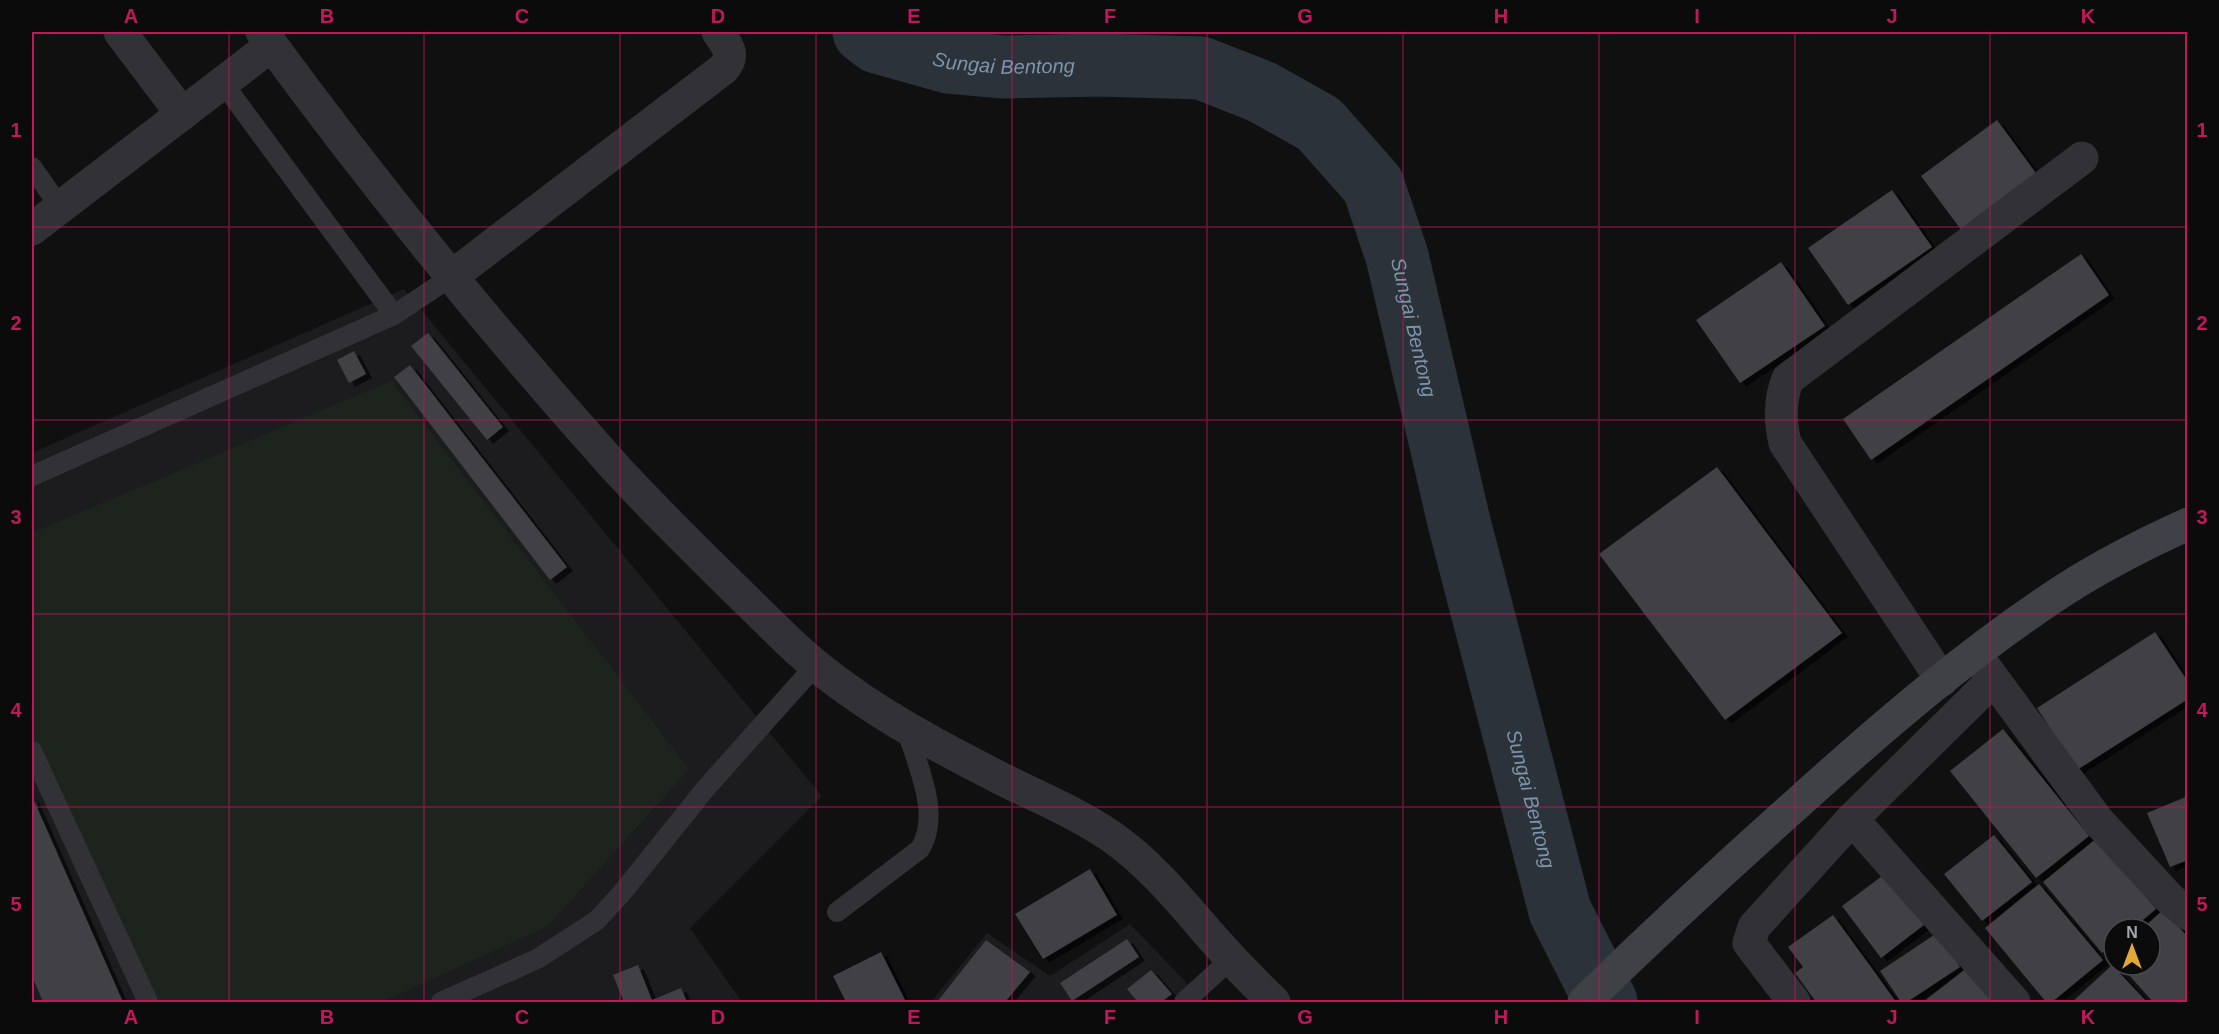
<svg xmlns="http://www.w3.org/2000/svg" width="2219" height="1034" font-family="Helvetica,sans-serif">
	<style>
		.built { fill: #1c1c1e }
		.green { fill: #1d241e }
		.lines { fill: none; stroke-linecap: round; stroke-linejoin: round }
		.river { stroke: #2b3239; stroke-width: 63 }
		.building { fill: #3f4044; filter: url(#shadow) }
		.lane { stroke: #323236; stroke-width: 20 }
		.street { stroke: #323236; stroke-width: 33 }
		.secondary { stroke: #404146; stroke-width: 33 }
		.grid { fill: none; stroke: #c2185b; stroke-width: 1.5; stroke-opacity: 0.55 }
		.labels { text-anchor: middle; dominant-baseline: central; stroke-width: 4.5; stroke-linejoin: round; paint-order: stroke }
		.water-label { font-size: 20px; font-style: italic; fill: #7c94aa; stroke: #0b0b0c }
		.neatline { fill: none; stroke: #c2185b; stroke-width: 2 }
		.grid-label { font-size: 20px; text-anchor: middle; font-weight: bold; fill: #c2185b }
	</style>
	<defs>
		<filter id="shadow"><feDropShadow dx="6" dy="4" stdDeviation="0" flood-color="#0009"/></filter>
	</defs>
	<rect width="100%" height="100%" fill="#101011"/>
	<!-- built -->
	<g class="built">
		<path d="M 404,289 L 822,796 L 690,928 L 742,1002 L 32,1002 L 32,453 Z"/>
		<path d="M 1130,924 L 1205,1002 L 931,1002 L 987,933 L 1050,976 Z"/>
	</g>
	<!-- green -->
	<path class="green" d="M 391,381 L 689,769 L 548,926 L 382,1002 L 158,1002 L 32,736 L 32,533 Z"/>
	<g class="lines">
		<!-- river -->
		<path class="river" id="s1" d="M 864,32 L 877,42 L 948,62 L 1004,67 L 1100,65 L 1201,68 L 1262,92 L 1319,124 L 1373,185 L 1397,256 L 1459,522 L 1560,911 L 1606,1002"/>
	</g>
	<!-- building -->
	<g class="building">
		<path d="M 1997,120 L 2038,176 L 1962,231 L 1921,176 Z"/>
		<path d="M 1892,190 L 1932,247 L 1848,305 L 1808,248 Z"/>
		<path d="M 2081,254 L 2109,295 L 1871,460 L 1843,419 Z"/>
		<path d="M 1781,262 L 1825,326 L 1740,383 L 1696,320 Z"/>
		<path d="M 428,333 L 503,427 L 487,440 L 411,346 Z"/>
		<path d="M 354,351 L 366,374 L 349,383 L 337,360 Z"/>
		<path d="M 410,365 L 567,567 L 550,580 L 394,377 Z"/>
		<path d="M 1717,467 L 1842,633 L 1725,720 L 1599,554 Z"/>
		<path d="M 2155,632 L 2188,682 L 2188,699 L 2077,770 L 2037,708 Z"/>
		<path d="M 2003,729 L 2089,836 L 2036,878 L 1950,771 Z"/>
		<path d="M 32,796 L 123,1002 L 43,1002 L 32,976 Z"/>
		<path d="M 2188,796 L 2188,860 L 2170,867 L 2147,813 Z"/>
		<path d="M 1994,835 L 2032,882 L 1982,921 L 1944,874 Z"/>
		<path d="M 2097,838 L 2156,909 L 2132,929 L 2114,929 L 2114,943 L 2102,953 L 2043,882 Z"/>
		<path d="M 1090,869 L 1117,915 L 1043,959 L 1015,914 Z"/>
		<path d="M 1890,870 L 1929,921 L 1881,958 L 1842,906 Z"/>
		<path d="M 2039,884 L 2103,960 L 2052,1002 L 2046,1002 L 1985,928 Z"/>
		<path d="M 2163,910 L 2188,937 L 2188,1001 L 2186,1002 L 2153,1002 L 2120,965 L 2150,965 L 2150,929 L 2142,929 Z"/>
		<path d="M 1833,915 L 1876,974 L 1896,1002 L 1816,1002 L 1795,973 L 1803,967 L 1788,947 Z"/>
		<path d="M 1937,933 L 1960,967 L 1907,1002 L 1901,1002 L 1880,971 Z"/>
		<path d="M 1127,939 L 1139,957 L 1072,1001 L 1060,983 Z"/>
		<path d="M 986,940 L 1030,972 L 1005,1002 L 937,1002 Z"/>
		<path d="M 881,952 L 906,1002 L 846,1002 L 833,976 Z"/>
		<path d="M 638,965 L 652,1000 L 681,988 L 687,1002 L 624,1002 L 613,975 Z"/>
		<path d="M 2112,965 L 2147,1002 L 2072,1002 Z"/>
		<path d="M 1968,967 L 1996,1002 L 1923,1002 Z"/>
		<path d="M 1151,970 L 1172,994 L 1161,1002 L 1138,1002 L 1127,989 Z"/>
	</g>
	<g class="lines">
		<!-- lane -->
		<g class="lane">
			<path d="M 223,83 L 394,315"/>
			<path d="M 32,167 L 60,207"/>
			<path d="M 32,476 L 394,315 L 451,277"/>
			<path d="M 32,751 L 148,1002"/>
			<path d="M 837,912 L 920,849 C 942,814 916,763 906,727"/>
			<path d="M 441,1002 L 537,959 L 596,921 L 621,894 L 706,788 L 815,666"/>
			<path d="M 1184,1002 L 1231,959"/>
		</g>
		<!-- street -->
		<g class="street">
			<path d="M 120,32 L 182,114"/>
			<path d="M 262,32 C 372,182 489,327 614,466 C 669,526 729,583 787,640 C 850,700 927,741 1004,780 C 1040,798 1079,814 1112,837 C 1149,863 1179,899 1208,933 C 1229,957 1251,980 1274,1002"/>
			<path d="M 32,229 L 272,45"/>
			<path d="M 451,277 L 723,69 C 736,55 727,45 718,32"/>
			<path d="M 1981,662 L 2098,821 L 2169,898 L 2188,914"/>
			<path d="M 1942,680 L 1785,443 C 1780,421 1779,400 1788,379 L 2082,158"/>
			<path d="M 1852,819 L 2014,1002"/>
			<path d="M 1794,1002 L 1749,943 L 1754,927 L 1852,819 L 1993,680"/>
		</g>
		<!-- secondary -->
		<path class="secondary" d="M 1584,1002 C 1654,934 1726,867 1799,802 C 1883,726 1969,652 2064,590 C 2103,565 2146,543 2188,524"/>
	</g>
	<!-- grid -->
	<path class="grid" d="M 229,32 L 229,1002M 424,32 L 424,1002M 620,32 L 620,1002M 816,32 L 816,1002M 1012,32 L 1012,1002M 1207,32 L 1207,1002M 1403,32 L 1403,1002M 1599,32 L 1599,1002M 1795,32 L 1795,1002M 1990,32 L 1990,1002M 32,227 L 2188,227M 32,420 L 2188,420M 32,614 L 2188,614M 32,807 L 2188,807"/>
	<g class="labels">
		<!-- water labels -->
		<g class="water-label">
			<text stroke="none"><textPath href="#s1" startOffset="146">Sungai Bentong</textPath></text>
			<text stroke="none"><textPath href="#s1" startOffset="704">Sungai Bentong</textPath></text>
			<text stroke="none"><textPath href="#s1" startOffset="1190">Sungai Bentong</textPath></text>
		</g>
	</g>
	<!-- border -->
	<rect width="2219" height="1034" fill="none" stroke="#0b0b0c" stroke-width="66"/>
	<!-- north arrow -->
	<g transform="translate(2132 947)"><circle r="28" fill="#0b0b0c" stroke="#48494e" stroke-width="1.5"/>
	<path d="M0-4.5L10 22L0 15L-10 22Z" fill="#e1a839"/>
	<text y="-9" font-size="16" font-weight="bold" text-anchor="middle" fill="#a3a7b1">N</text>
	</g>
	<rect x="33" y="33" width="2153" height="968" class="neatline"/>
	<g class="grid-label">
		<text x="131" y="23">A</text>
		<text x="327" y="23">B</text>
		<text x="522" y="23">C</text>
		<text x="718" y="23">D</text>
		<text x="914" y="23">E</text>
		<text x="1110" y="23">F</text>
		<text x="1305" y="23">G</text>
		<text x="1501" y="23">H</text>
		<text x="1697" y="23">I</text>
		<text x="1892" y="23">J</text>
		<text x="2088" y="23">K</text>
		<text x="16" y="137">1</text>
		<text x="2202" y="137">1</text>
		<text x="16" y="330">2</text>
		<text x="2202" y="330">2</text>
		<text x="16" y="524">3</text>
		<text x="2202" y="524">3</text>
		<text x="16" y="717">4</text>
		<text x="2202" y="717">4</text>
		<text x="16" y="911">5</text>
		<text x="2202" y="911">5</text>
		<text x="131" y="1024">A</text>
		<text x="327" y="1024">B</text>
		<text x="522" y="1024">C</text>
		<text x="718" y="1024">D</text>
		<text x="914" y="1024">E</text>
		<text x="1110" y="1024">F</text>
		<text x="1305" y="1024">G</text>
		<text x="1501" y="1024">H</text>
		<text x="1697" y="1024">I</text>
		<text x="1892" y="1024">J</text>
		<text x="2088" y="1024">K</text>
	</g>
</svg>
